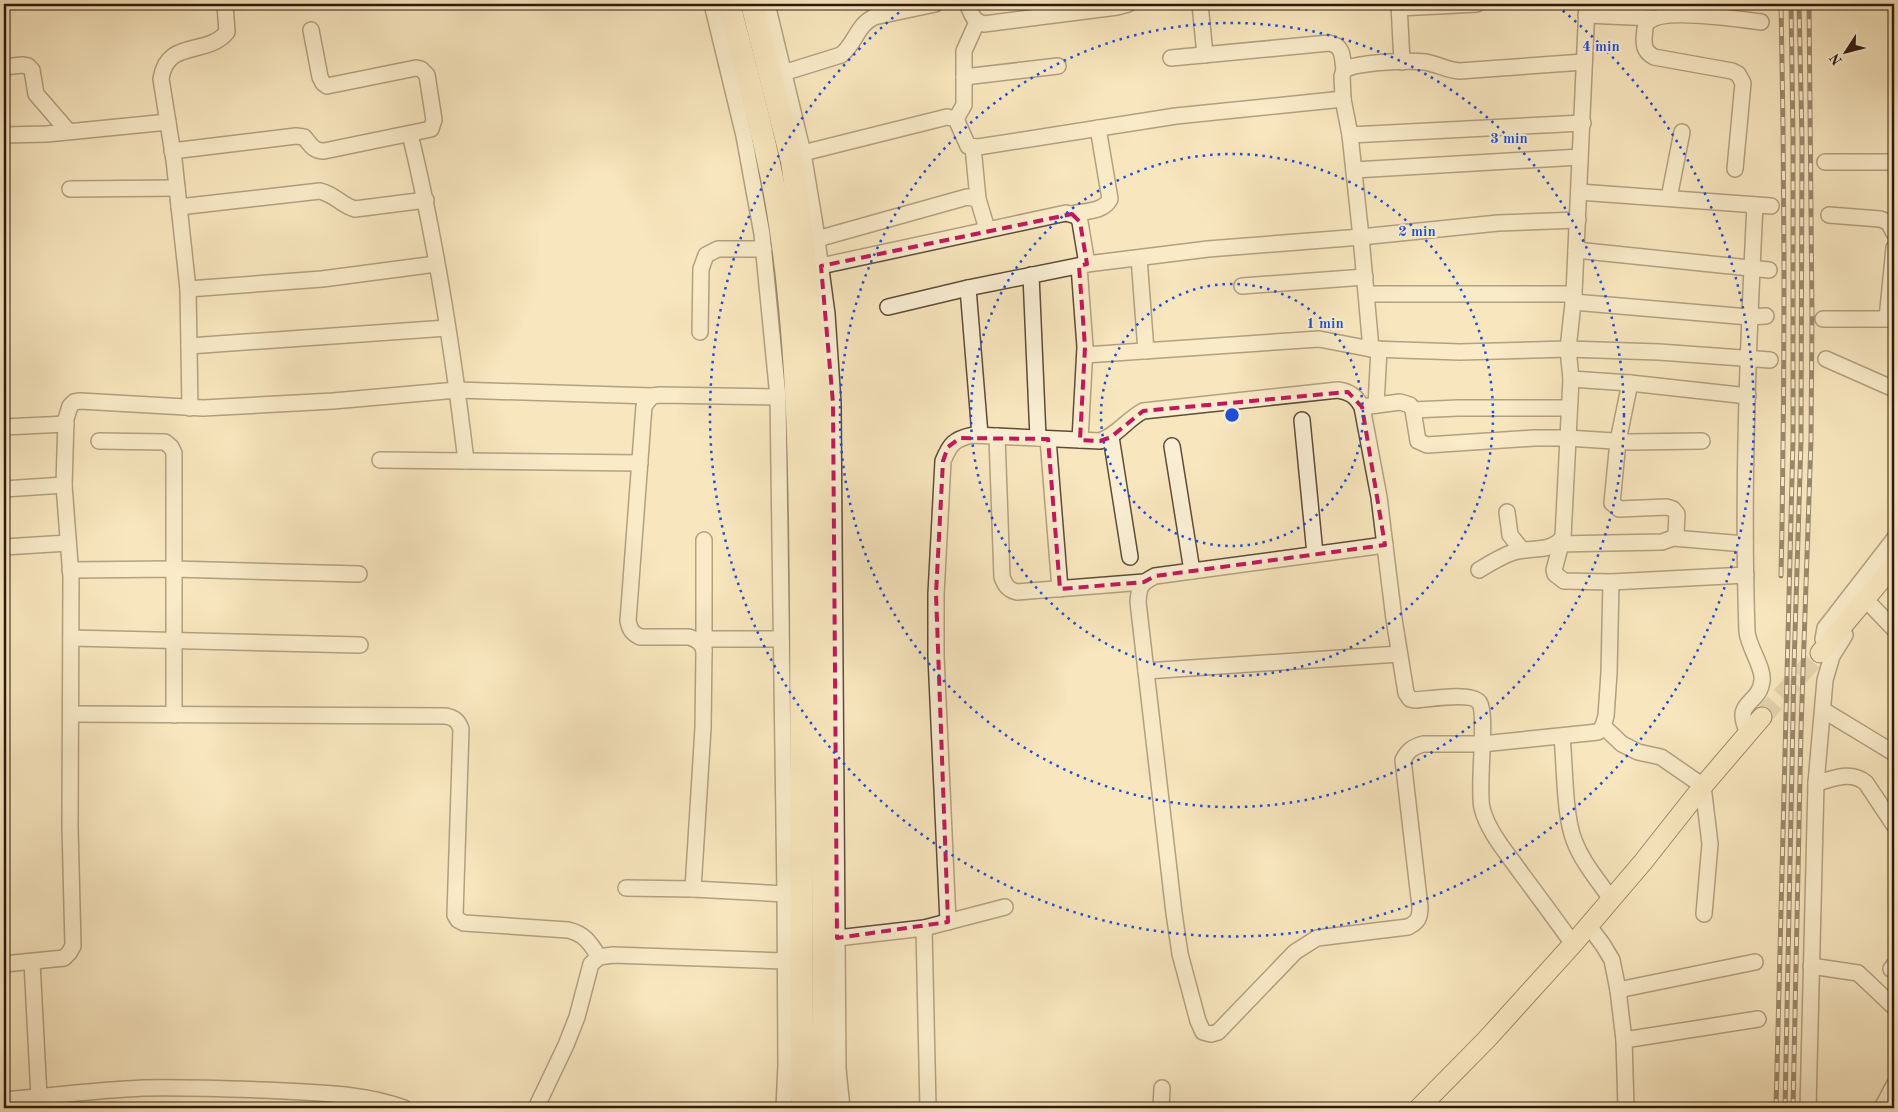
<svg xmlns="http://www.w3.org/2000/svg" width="1898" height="1112" font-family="'Old Standard TT',serif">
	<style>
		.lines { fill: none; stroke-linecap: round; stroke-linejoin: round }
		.major-tunnel { stroke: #cfbd9b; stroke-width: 19; stroke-dasharray: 19 9; stroke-linecap: butt }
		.minor-casing { stroke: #5f4c39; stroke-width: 18 }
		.major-casing { stroke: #2c190d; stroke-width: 21 }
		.highway-casing { stroke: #2c190d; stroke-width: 25 }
		.minor { stroke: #faefd5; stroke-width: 15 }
		.major { stroke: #f8e6be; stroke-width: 19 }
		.highway { stroke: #f8e6be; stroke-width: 22 }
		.rail-casing { stroke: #2c190d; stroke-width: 5 }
		.rail { stroke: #faefd5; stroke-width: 3; stroke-dasharray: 9; stroke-linecap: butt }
		.marked { fill: none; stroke: #c2185b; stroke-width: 4; stroke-dasharray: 10 6; stroke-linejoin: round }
		.ring { fill: none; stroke: #1d4ed8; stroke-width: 2.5; stroke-dasharray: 2.5 5 }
		.centre { fill: #1d4ed8; stroke: #faefd5; stroke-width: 2.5 }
		.ring-label { font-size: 15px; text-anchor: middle; font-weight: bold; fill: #1d4ed8; stroke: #faefd5; stroke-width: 4; stroke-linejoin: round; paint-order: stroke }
	</style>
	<rect width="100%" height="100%" fill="#f8e6be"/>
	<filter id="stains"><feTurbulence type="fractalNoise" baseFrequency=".004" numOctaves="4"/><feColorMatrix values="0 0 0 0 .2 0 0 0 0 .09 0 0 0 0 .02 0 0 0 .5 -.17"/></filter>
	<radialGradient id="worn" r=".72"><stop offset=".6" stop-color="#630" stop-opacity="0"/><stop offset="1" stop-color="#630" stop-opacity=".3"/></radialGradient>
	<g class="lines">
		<!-- major-tunnel -->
		<path class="major-tunnel" d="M 1762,717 L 1820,653"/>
		<defs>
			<g id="minor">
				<path d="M 712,4 L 744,136 L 762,234 L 778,397 L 785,894 L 786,1065 L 784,1108"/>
				<path d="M 767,4 L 803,153 L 815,225 L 827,314 L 833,403 L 838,1069 L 842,1108"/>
				<path d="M 967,4 C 972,13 972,21 984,24 L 1117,7 L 1128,4"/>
				<path d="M 1200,4 L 1205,55"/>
				<path d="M 1399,4 L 1402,62"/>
				<path d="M 1399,8 L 1477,4"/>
				<path d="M 1586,15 L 1654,18"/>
				<path d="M 1171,58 L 1329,43 C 1344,46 1342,57 1344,70"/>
				<path d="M 4,67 L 22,65 L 28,66 L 32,70 L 36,94 L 68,131"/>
				<path d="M 783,73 L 841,55 C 855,44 857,25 874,17 L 935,4"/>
				<path d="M 964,77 L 1058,66"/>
				<path d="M 956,119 L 964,105 L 964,51 L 977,22"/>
				<path d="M 410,134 C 436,241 453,351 466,461"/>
				<path d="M 4,135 L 47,134 L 168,122"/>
				<path d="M 1350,135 L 1583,123"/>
				<path d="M 973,147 L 978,199"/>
				<path d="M 172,151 L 296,136 L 304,137 C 311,145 313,151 324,151 L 431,129 L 434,120 L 427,75 L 421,69 L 416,68 L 327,86 L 323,83 L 320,77 L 311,30"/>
				<path d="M 803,153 L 947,117 L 956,119 L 968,146 L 978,147 L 1176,116 L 1343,99"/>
				<path d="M 1825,162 L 1894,162"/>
				<path d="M 1735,169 L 1743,83 L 1738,74 L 1732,71 L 1654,57 C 1645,52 1644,47 1644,38 C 1645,33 1644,27 1647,23 C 1661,7 1739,19 1761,22"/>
				<path d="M 1354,170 L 1580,157"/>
				<path d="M 70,189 L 177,188"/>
				<path d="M 1579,192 L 1771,206"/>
				<path d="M 1669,198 L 1682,132"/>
				<path d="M 179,207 L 320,191 C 336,195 341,205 355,209 L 426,200"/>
				<path d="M 1072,214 C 1084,211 1104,212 1110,199 L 1098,128"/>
				<path d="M 1829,215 L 1880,219 L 1888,222 L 1894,233"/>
				<path d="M 817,239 L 967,197 L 978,199 L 987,229"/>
				<path d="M 1576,250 L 1769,270"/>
				<path d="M 1139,258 L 1146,351"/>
				<path d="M 821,266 L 1066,213 L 1077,216 L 1080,222 L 1087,264"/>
				<path d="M 1079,266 L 1085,347 L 1080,440"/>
				<path d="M 1031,275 L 1038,438"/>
				<path d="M 1242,286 L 1365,277"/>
				<path d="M 968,288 L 980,435"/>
				<path d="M 188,289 L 322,279 L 436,264"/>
				<path d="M 1367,294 L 1574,294"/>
				<path d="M 1573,302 L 1749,317 L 1766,316"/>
				<path d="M 888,307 L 968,288 L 1087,264 L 1208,249 L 1361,237 L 1498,223 L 1578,220"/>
				<path d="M 1823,319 L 1894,319"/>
				<path d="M 1887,319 L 1894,248"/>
				<path d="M 700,332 L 701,269 L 706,255 L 718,249 L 764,249"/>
				<path d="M 189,346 L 447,328"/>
				<path d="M 1371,349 L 1361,237 L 1350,135 L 1343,99 L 1342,76 L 1344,70 C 1357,62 1410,60 1425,62 C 1437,64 1447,70 1459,71 L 1584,62"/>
				<path d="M 1085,355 L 1319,339 L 1371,349 L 1460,352 L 1568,349 L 1659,352 L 1770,360"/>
				<path d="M 1826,359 L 1894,389"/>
				<path d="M 1571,379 L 1630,383 L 1748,396"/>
				<path d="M 1376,405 L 1379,349"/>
				<path d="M 1362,407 L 1400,402 L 1410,405 L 1413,410 L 1418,441 L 1427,445 L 1534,438 L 1567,438 L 1629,442 L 1702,441"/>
				<path d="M 190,408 L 188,289 L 174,160 L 161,79 C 167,38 207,57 227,32 L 225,4"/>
				<path d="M 1413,410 L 1458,408 L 1569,408"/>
				<path d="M 1302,420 L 1315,554"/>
				<path d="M 4,427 L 66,424"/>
				<path d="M 997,436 L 1002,577 C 1005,585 1008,590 1017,592 L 1144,582"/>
				<path d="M 1111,437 L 1130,557"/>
				<path d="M 1048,439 L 1060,589"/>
				<path d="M 99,441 L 165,442 L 171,447 L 174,453 L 174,715"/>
				<path d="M 1172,446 L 1192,571"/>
				<path d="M 380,460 L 640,463"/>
				<path d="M 4,489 L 64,485"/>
				<path d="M 1507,512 L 1510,535 L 1522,550"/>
				<path d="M 1673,538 L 1745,544"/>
				<path d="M 704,540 L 704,651"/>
				<path d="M 1557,544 L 1662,542 L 1673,538 L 1676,533 L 1677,514 L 1673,509 L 1667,507 L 1619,509 L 1612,503 L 1618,441 L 1630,383"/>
				<path d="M 1561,544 L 1554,570 L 1555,574 L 1564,581 L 1611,582 L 1746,575"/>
				<path d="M 1385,545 L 1155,576 C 1141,583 1139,586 1138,602 L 1174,913 L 1180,954 L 1198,1021 L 1203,1032 L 1211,1034 L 1218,1032 L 1295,952 L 1317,938 L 1408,927 C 1418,922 1420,918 1420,907 L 1403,760 C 1408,750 1413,747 1423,744 L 1482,744 L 1598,732 L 1603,726 L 1606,716 L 1609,673 L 1611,582"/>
				<path d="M 4,547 L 68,543"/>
				<path d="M 70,570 L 174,569 L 359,574"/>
				<path d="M 1479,570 C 1489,564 1500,557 1511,553 C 1530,546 1550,554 1563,537 L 1571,379 L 1568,349 L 1574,294 L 1587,4"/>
				<path d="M 1869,603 L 1894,629"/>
				<path d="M 71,638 L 360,645"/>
				<path d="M 704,639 L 781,639"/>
				<path d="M 1826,646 L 1823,639 L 1825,628 L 1894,539"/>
				<path d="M 1146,671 L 1399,654"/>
				<path d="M 1823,710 L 1894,753"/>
				<path d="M 71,714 L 446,716 C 455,718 458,721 461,729 L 455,915 L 458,920 L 464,923 L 568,930 C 585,934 590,943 599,957"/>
				<path d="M 1603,726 L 1622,744 L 1638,752 L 1661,757 L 1703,786 L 1710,844 L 1704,914"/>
				<path d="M 1748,733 C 1732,700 1759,706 1762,681 C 1764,668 1749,648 1747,632 C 1742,490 1748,347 1755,205"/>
				<path d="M 1562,737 C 1565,766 1564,814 1574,840 C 1582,862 1598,880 1611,899"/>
				<path d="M 1816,783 C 1833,779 1851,770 1866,783 L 1894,825"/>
				<path d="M 626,888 L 693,889 L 785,894"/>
				<path d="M 693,889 L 703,728 L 704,651 C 702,643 698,640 689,637 L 640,637 C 632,633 630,630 628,621 L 644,406 L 652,396 L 660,395 L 778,397"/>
				<path d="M 948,922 L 936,656 L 936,594 L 943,461 C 950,444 954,439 973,435 L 1100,441 C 1119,434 1125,421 1143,411 L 1338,390 C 1350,392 1356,396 1362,407 L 1379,497 L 1394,619 L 1406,693 L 1410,699 L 1416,700 C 1429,699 1471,692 1479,702 C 1488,714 1477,787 1482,808 C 1488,832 1507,853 1521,873 C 1538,896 1556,920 1573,944"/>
				<path d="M 1588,925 L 1603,945 L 1612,960 L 1618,990 L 1624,1040 L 1626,1108"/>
				<path d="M 924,928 L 928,1108"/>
				<path d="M 837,938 L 924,928 L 1005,907"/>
				<path d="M 32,962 L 39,1097"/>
				<path d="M 4,964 L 64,958 L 69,953 L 73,946 L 70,827 L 71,577 L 64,485 L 66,419 L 70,406 L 74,402 L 80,401 L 203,408 L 333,401 L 457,390 L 652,396"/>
				<path d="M 1811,966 L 1858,973 L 1894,1007"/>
				<path d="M 1891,969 L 1894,965"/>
				<path d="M 1618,990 L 1755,962"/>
				<path d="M 1624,1040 L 1758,1019"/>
				<path d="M 4,1100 C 50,1096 97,1090 144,1088 C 191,1087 238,1089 285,1091 C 324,1093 367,1094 404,1108"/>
				<path d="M 1161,1107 L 1162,1088"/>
				<path d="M 536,1108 L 566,1045 L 577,1017 L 591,964 L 599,957 L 613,955 L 784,961"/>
				<path d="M 1808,1108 L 1816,783 L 1825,680 L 1832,656 L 1845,635"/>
				<path d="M 1882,1108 L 1894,1085"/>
			</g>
			<g id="major">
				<path d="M 1820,653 L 1894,565"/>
				<path d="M 1419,1108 L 1487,1039 L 1573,944 L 1643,862 L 1703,786 L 1762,717"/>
			</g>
			<g id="highway">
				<path d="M 729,4 C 746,70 765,137 777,205 C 799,337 800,477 801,611 C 802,777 800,943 803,1108"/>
				<path d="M 752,4 L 792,161 L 802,235 L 818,403 L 822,610 L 824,1108"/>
			</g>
		</defs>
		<!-- minor casing -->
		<use href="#minor" class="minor-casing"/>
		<!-- major casing -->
		<use href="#major" class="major-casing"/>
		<!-- highway casing -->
		<use href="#highway" class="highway-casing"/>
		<!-- minor -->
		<use href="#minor" class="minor"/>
		<!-- major -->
		<use href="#major" class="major"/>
		<!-- highway -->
		<use href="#highway" class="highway"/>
		<defs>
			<g id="rail">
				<path d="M 1781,576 C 1785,385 1785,195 1781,4"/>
				<path d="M 1776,1108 L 1793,439 L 1793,139 L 1791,4"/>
				<path d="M 1785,1108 L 1794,667 L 1801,441 L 1802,139 L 1799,4"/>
				<path d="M 1793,1108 L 1801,730 L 1811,440 L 1812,315 L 1809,4"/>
			</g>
		</defs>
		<!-- rail casing -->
		<use href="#rail" class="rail-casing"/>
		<!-- rail -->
		<use href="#rail" class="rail"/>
	</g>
	<!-- marked area -->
	<path d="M0 0H1898V1112H0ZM 1072,214 L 1080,222 L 1087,264 L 1079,266 L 1085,347 L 1080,440 L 1100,441 L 1111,437 L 1143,411 L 1348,392 L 1362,407 L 1385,545 L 1155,576 L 1144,582 L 1060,589 L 1048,439 L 960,438 L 948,447 L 943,461 L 936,594 L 948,922 L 837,938 L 833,403 L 821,266 Z" fill="#f8e6be" fill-opacity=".55" fill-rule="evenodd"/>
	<path class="marked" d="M 1072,214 L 1080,222 L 1087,264 L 1079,266 L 1085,347 L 1080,440 L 1100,441 L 1111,437 L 1143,411 L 1348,392 L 1362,407 L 1385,545 L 1155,576 L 1144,582 L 1060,589 L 1048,439 L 960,438 L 948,447 L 943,461 L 936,594 L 948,922 L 837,938 L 833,403 L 821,266 Z"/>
	<!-- distance rings -->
	<g class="ring">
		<circle cx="1232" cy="415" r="131"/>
		<circle cx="1232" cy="415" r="261"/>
		<circle cx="1232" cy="415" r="392"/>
		<path d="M1557 6A522 522 0 1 1 907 6"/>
	</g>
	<circle cx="1232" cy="415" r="8" class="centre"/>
	<g class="ring-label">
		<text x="1601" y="51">4 min</text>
		<text x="1509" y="143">3 min</text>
		<text x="1417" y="236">2 min</text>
		<text x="1325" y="328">1 min</text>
	</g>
	<!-- margin -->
	<rect width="1898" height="1112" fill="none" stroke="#f8e6be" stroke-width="20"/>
	<rect x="5" y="5" width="1888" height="1102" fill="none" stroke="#2c190d" stroke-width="2.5"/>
	<rect x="10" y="10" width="1878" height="1092" fill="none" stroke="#2c190d"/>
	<!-- north arrow -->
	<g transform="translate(1846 52) rotate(234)" stroke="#faefd5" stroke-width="4" paint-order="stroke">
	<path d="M0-4L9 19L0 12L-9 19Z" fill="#2c190d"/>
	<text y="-8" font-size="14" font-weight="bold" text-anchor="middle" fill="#2c190d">N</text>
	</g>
	<rect width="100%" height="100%" filter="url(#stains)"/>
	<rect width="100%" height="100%" fill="url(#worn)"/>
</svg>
